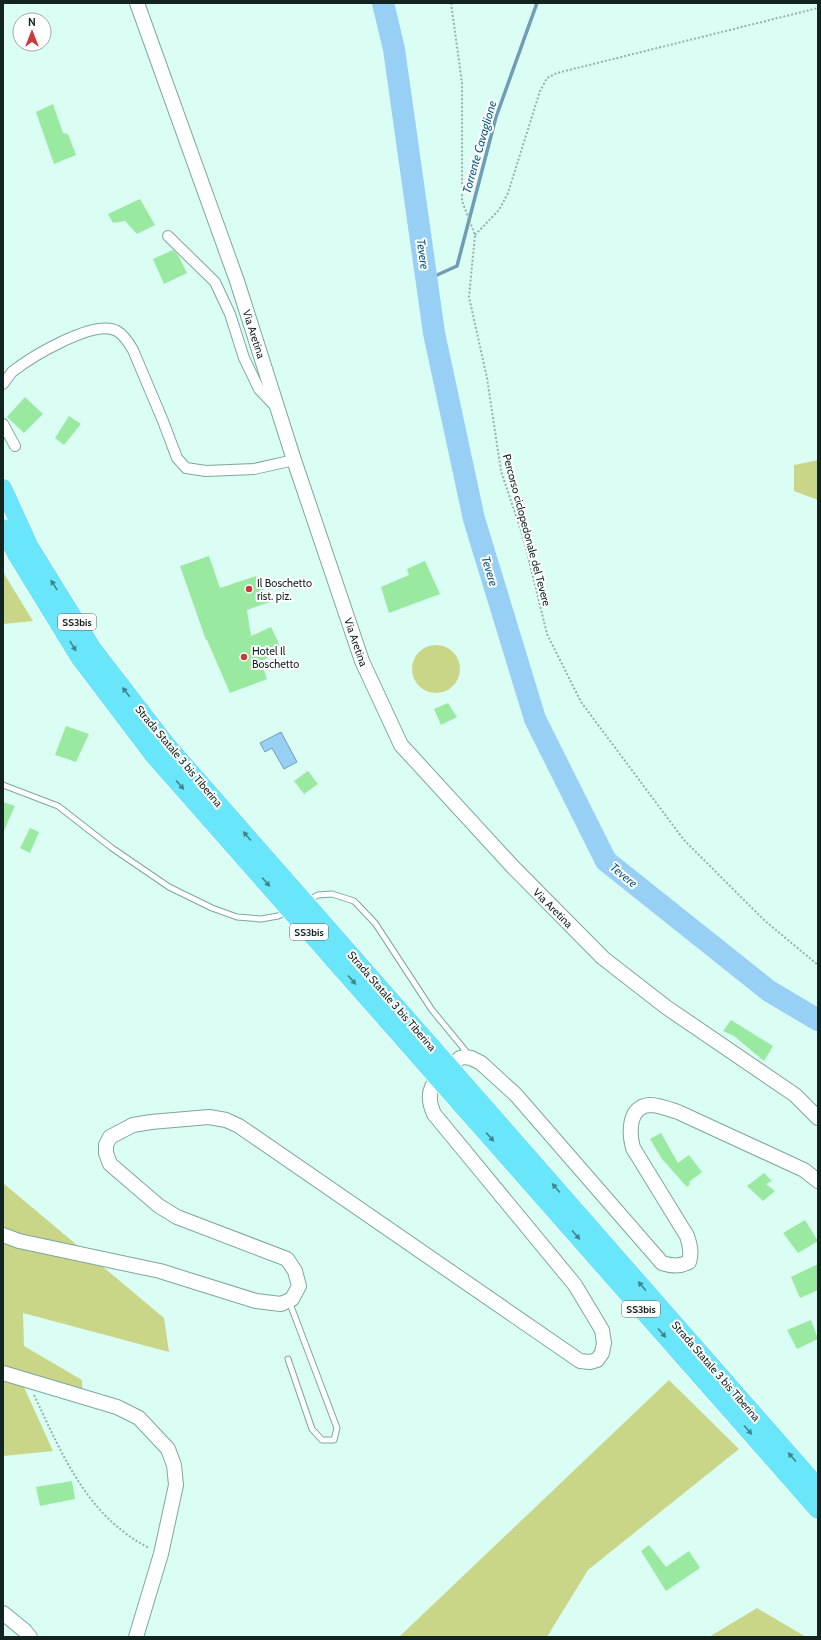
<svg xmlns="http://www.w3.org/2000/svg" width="821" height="1640" font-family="Cabin,sans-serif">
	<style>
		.green { fill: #cad687 }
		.water { fill: #98cff5; stroke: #709cb5 }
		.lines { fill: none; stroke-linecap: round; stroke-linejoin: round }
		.stream { stroke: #709cb5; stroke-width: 3.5 }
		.river { stroke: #98cff5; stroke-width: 22 }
		.building { fill: #99eaa0 }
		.lane-casing { stroke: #7da79d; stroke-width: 7 }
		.street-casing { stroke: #7da79d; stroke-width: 12 }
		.secondary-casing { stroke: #7da79d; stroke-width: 16 }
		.highway-casing { stroke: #fff; stroke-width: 20 }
		.path { stroke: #95b2aa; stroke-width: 2; stroke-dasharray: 2 2; stroke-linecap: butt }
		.lane { stroke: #fff; stroke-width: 5 }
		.street { stroke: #fff; stroke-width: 10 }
		.secondary { stroke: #fff; stroke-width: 14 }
		.highway { stroke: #69e6f9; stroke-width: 18 }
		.highway-bridge-casing { stroke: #fff; stroke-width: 20; stroke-linecap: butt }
		.highway-bridge { stroke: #69e6f9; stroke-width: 18 }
		.oneway { fill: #3e858c }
		.poi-dot { fill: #c93940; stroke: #fff; stroke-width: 1.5 }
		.labels { text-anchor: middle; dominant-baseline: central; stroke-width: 4; stroke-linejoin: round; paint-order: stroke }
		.shield { fill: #fff; stroke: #5a6663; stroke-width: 1 }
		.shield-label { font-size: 10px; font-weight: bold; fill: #132420 }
		.street-label { font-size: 11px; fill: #132420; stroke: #fff }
		.poi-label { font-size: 11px; fill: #132420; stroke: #fff; text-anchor: start }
		.water-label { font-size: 12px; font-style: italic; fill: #0f5b84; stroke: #fff }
	</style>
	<rect width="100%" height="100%" fill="#dbfef4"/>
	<!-- green -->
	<g class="green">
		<path d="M 818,460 L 818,500 L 794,491 L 794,465 Z"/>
		<path d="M 3,572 L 33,621 L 3,624 Z"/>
		<circle cx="436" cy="669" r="24"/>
		<path d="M 3,1183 L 164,1318 L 169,1352 L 23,1313 L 24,1346 L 82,1380 L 83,1404 L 23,1385 L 53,1451 L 3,1456 Z"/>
		<path d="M 669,1380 L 739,1449 L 588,1570 L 547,1637 L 399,1637 Z"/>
		<path d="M 757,1608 L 806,1637 L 709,1637 Z"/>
	</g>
	<!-- water -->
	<path class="water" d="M 281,732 L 297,762 L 284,769 L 272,748 L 265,752 L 260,743 Z"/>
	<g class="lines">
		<!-- stream -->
		<path class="stream" d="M 426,280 L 457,266 L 496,117 L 537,3"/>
		<!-- river -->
		<path class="river" d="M 383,3 L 394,49 L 434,333 L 474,519 L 535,719 L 606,861 L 769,991 L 818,1020"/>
	</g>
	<!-- building -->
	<g class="building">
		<path d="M 53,104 L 63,133 L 68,134 L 76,155 L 54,164 L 36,112 Z"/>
		<path d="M 140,199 L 155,225 L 137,234 L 125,221 L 113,223 L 108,214 Z"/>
		<path d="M 173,250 L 178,255 L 187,273 L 164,284 L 153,259 Z"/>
		<path d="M 25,397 L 43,414 L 24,433 L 7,417 Z"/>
		<path d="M 69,416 L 81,424 L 64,445 L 55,438 Z"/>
		<path d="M 209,556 L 220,588 L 256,576 L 270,602 L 247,610 L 251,636 L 271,627 L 281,648 L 261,662 L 267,679 L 230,693 L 207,640 L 206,640 L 180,566 Z"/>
		<path d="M 425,561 L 440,594 L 389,613 L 381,587 L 409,575 L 407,569 Z"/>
		<path d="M 448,703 L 457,717 L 441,725 L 434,709 Z"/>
		<path d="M 66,726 L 89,734 L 76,762 L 55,755 Z"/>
		<path d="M 308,771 L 318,784 L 304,794 L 294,781 Z"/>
		<path d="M 3,802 L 15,806 L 3,833 Z"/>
		<path d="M 30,828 L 39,832 L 30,853 L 20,848 Z"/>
		<path d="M 731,1020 L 773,1046 L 764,1061 L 734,1036 L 723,1031 Z"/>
		<path d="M 661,1133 L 678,1163 L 689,1155 L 702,1172 L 689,1182 L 690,1184 L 687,1187 L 662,1159 L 650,1139 Z"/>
		<path d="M 764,1173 L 772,1181 L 766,1184 L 775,1191 L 763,1201 L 747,1186 Z"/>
		<path d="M 805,1220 L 818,1241 L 798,1253 L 783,1233 Z"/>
		<path d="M 818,1264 L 818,1290 L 800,1298 L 791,1277 Z"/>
		<path d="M 811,1320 L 818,1339 L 797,1349 L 787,1330 Z"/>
		<path d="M 72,1481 L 75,1499 L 40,1506 L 36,1487 Z"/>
		<path d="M 649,1545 L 666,1567 L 689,1551 L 700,1568 L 666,1591 L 641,1551 Z"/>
	</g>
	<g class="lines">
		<defs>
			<g id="lane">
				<path d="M 3,785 L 58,806 L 112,848 L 169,887 L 212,908 L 237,917 L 261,919 L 278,916 L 288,911"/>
				<path d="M 307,901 L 318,895 L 332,894 L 354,901 L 375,923 L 432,1010 L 469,1055"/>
				<path d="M 288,1359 L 312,1429 L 322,1440 L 334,1440 L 337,1428 L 289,1301"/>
			</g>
			<g id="street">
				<path d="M 168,236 L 215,282 L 230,314 L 244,358 L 259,389 L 277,408"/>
				<path d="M 3,384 C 6,380 9,376 12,372 C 31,357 95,318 117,331 C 124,335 129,343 133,350 L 163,421 L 177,458 L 186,468 L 206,471 L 254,469 L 294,460"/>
				<path d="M 3,424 L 15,446"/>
			</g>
			<g id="secondary">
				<path d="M 137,3 L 237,281 L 294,460 L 362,661 L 401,745 L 513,867 L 603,958 L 666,1007 L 795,1095 L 818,1118"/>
				<path d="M 3,1235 L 19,1241 L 160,1271 L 256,1301 L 281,1304 L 292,1299 L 299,1286 L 295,1271 L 287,1259 L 177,1217 L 159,1206 L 110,1164 L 106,1153 L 106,1145 L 110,1137 L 133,1125 L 151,1122 L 209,1117 L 226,1120 L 239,1126 L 580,1361 L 590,1362 L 597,1360 L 602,1353 L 604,1343 L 602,1330 L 575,1285 L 434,1114 C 421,1085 440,1077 460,1058 L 464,1057 L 471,1058 L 481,1063 L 516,1095 L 662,1263 C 672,1266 679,1267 689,1262 C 692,1253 690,1245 687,1236 L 633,1148 C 629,1133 628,1106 650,1105 C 659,1105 669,1109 678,1112 L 804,1170 L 818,1181"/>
				<path d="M 3,1373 L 117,1407 L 139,1418 L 168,1449 L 174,1465 L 176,1485 L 161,1554 L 136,1637"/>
				<path d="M 3,1613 L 25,1631 L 30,1637"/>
			</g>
			<g id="highway">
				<path d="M 3,488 L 30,547 L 93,649 L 167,745"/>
				<path d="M 3,528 L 16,554 L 79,657 L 154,756"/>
				<path d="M 476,1097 L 818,1487"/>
				<path d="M 464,1108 L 818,1510"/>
			</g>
		</defs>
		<!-- lane casing -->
		<use href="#lane" class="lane-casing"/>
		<!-- street casing -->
		<use href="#street" class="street-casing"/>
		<!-- secondary casing -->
		<use href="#secondary" class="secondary-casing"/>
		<!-- highway casing -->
		<use href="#highway" class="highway-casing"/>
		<!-- path -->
		<g class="path">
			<path d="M 451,3 L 462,83 L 462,201 L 475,235 L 469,297 L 487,378 L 501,471 L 524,540 L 547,634 L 581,702 L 684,840 L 765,921 L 818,965"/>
			<path d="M 475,235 L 499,210 L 508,193 L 540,91 L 547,78 L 557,73 L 818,8"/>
			<path d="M 34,1395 C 63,1456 87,1516 149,1548"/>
		</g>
		<!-- lane -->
		<use href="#lane" class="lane"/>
		<!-- street -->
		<use href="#street" class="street"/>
		<!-- secondary -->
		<use href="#secondary" class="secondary"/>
		<!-- highway -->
		<use href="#highway" class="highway"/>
		<defs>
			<g id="highway-bridge">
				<path d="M 167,745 L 476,1097"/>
				<path d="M 154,756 L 464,1108"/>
			</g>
		</defs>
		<!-- highway-bridge casing -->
		<use href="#highway-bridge" class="highway-bridge-casing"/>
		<!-- highway-bridge -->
		<use href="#highway-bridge" class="highway-bridge"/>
	</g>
	<!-- one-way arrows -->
	<defs><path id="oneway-solid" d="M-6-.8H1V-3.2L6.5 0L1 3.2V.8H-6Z"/></defs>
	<g class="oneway">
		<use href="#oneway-solid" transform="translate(54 585) rotate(-122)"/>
		<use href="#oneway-solid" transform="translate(73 646) rotate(58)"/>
		<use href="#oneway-solid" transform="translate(126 692) rotate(-128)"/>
		<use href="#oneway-solid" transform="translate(180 785) rotate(49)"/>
		<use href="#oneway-solid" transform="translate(247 836) rotate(-131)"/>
		<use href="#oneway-solid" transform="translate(266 882) rotate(49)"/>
		<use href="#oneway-solid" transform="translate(352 980) rotate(49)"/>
		<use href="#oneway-solid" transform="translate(490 1137) rotate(49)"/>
		<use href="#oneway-solid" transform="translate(556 1188) rotate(-131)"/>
		<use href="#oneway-solid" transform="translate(576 1235) rotate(49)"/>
		<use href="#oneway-solid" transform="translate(642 1286) rotate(-131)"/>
		<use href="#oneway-solid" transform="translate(662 1333) rotate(49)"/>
		<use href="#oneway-solid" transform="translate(748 1430) rotate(49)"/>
		<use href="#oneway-solid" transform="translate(792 1457) rotate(-131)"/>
	</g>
	<!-- markers -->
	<g class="poi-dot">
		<circle cx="249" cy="589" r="4"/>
		<circle cx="244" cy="657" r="4"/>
	</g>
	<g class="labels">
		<!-- shield labels -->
		<g class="shield">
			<rect x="58" y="614" width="38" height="16" rx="3"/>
			<rect x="290" y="924" width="38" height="16" rx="3"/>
			<rect x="622" y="1301" width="38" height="16" rx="3"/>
		</g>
		<g class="shield-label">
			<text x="77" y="622">SS3bis</text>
			<text x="309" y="932">SS3bis</text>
			<text x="641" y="1309">SS3bis</text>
		</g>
		<!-- street labels -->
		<g class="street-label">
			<text transform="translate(254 334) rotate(72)">Via Aretina</text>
			<text transform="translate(527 530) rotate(75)">Percorso ciclopedonale del Tevere</text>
			<text transform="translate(356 642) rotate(71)">Via Aretina</text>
			<text transform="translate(179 756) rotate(50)">Strada Statale 3 bis Tiberina</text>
			<text transform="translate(553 908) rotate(45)">Via Aretina</text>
			<text transform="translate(392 1001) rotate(49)">Strada Statale 3 bis Tiberina</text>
			<text transform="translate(716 1371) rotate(49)">Strada Statale 3 bis Tiberina</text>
		</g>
		<!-- poi labels -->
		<g class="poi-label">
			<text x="257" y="583">Il Boschetto<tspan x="257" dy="13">rist. piz.</tspan></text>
			<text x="252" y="651">Hotel Il<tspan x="252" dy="13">Boschetto</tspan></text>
		</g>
		<!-- water labels -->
		<g class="water-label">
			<text transform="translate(479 147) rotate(-74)">Torrente Cavaglione</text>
			<text transform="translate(423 254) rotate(82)">Tevere</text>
			<text transform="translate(490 571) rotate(73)">Tevere</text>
			<text transform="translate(624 875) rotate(39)">Tevere</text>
		</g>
	</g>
	<!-- border -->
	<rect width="821" height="1640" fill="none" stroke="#132420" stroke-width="8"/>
	<!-- north arrow -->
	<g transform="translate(32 32)"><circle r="19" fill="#ffffff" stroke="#a1a7a6"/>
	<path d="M0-3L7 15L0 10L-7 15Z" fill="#c93940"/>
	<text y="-6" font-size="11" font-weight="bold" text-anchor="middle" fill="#132420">N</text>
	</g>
</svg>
